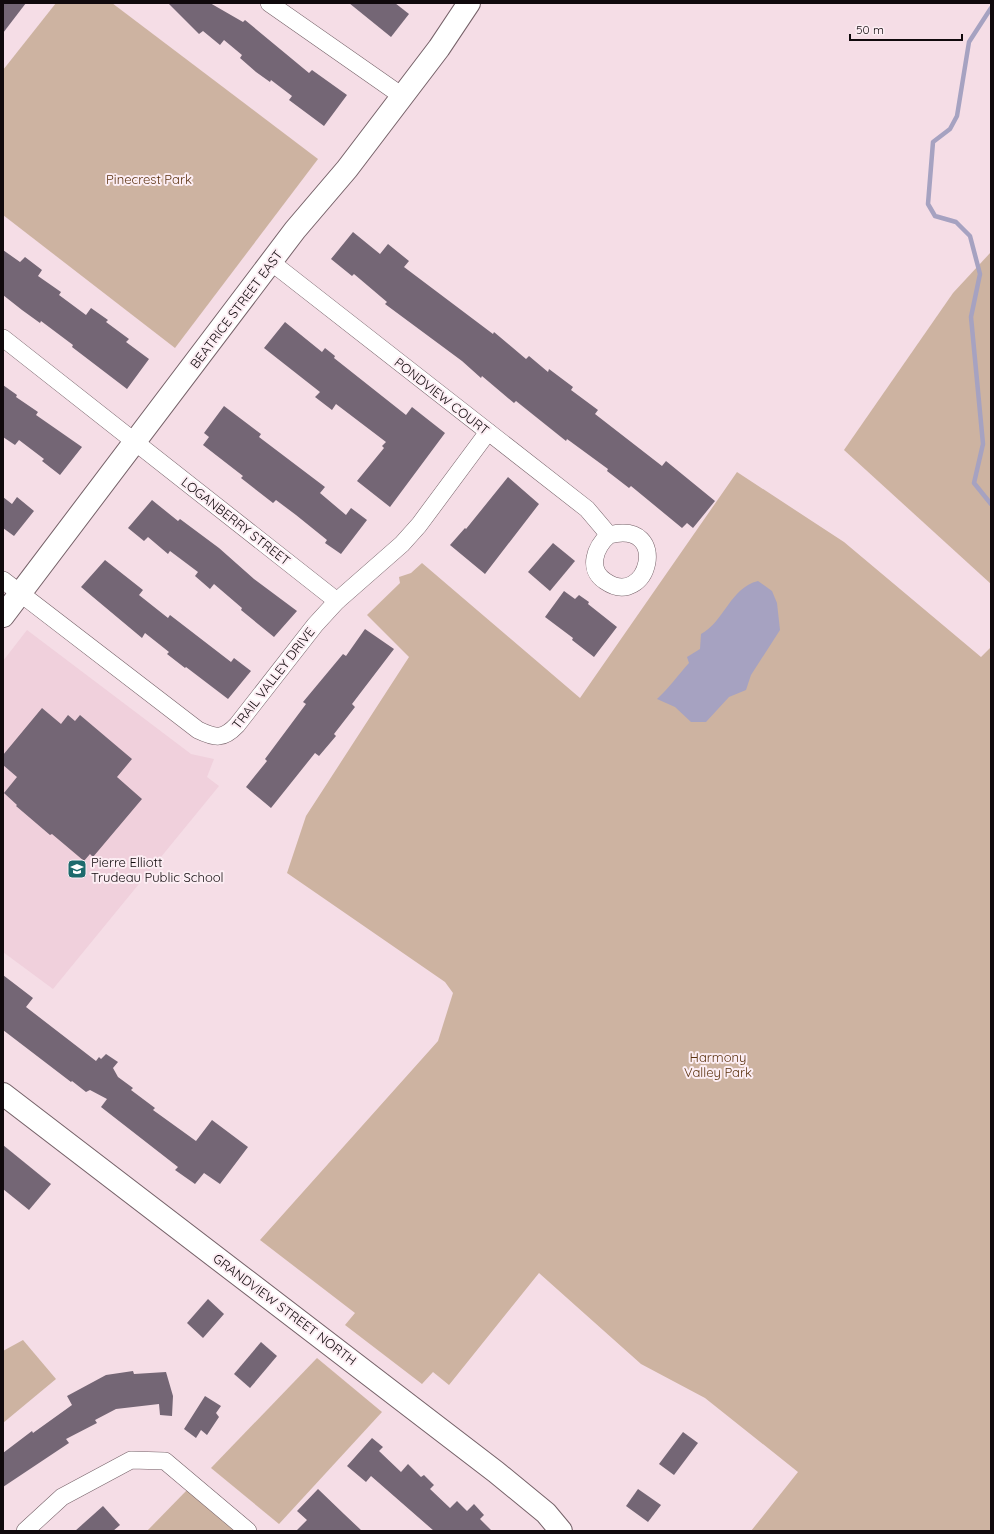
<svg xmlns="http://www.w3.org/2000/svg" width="994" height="1534" font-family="Quicksand,sans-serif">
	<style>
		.built { fill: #f0d0dc }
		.green { fill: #cdb3a1 }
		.water { fill: #a6a2c1 }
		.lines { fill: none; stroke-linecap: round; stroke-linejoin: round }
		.stream { stroke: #a6a2c1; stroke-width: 4.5 }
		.building { fill: #746675 }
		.street-casing { stroke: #756168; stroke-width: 18 }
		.secondary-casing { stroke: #756168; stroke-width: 24 }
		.street { stroke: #fff; stroke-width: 17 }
		.secondary { stroke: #fff; stroke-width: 22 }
		.labels { text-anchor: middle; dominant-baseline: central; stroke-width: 4; stroke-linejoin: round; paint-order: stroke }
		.park-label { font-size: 13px; fill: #59300d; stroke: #fcedf3 }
		.street-label { font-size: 13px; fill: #10090c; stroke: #fcedf3 }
		.poi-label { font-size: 13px; fill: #10090c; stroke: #fcedf3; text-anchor: start }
	</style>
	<rect width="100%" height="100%" fill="#f5dde6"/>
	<!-- built -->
	<path class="built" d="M 27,630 L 191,754 L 214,759 L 207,777 L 219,786 L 53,989 L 3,952 L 3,661 Z"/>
	<!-- green -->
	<g class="green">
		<path d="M 56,3 L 112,3 L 318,159 L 175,348 L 3,215 L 3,70 Z"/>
		<path d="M 991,252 L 991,584 L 844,450 L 953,293 Z"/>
		<path d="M 737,472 L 844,542 L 981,657 L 991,647 L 991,1531 L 751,1531 L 798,1472 L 705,1398 L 641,1364 L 539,1273 L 449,1385 L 433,1372 L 422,1384 L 345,1325 L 355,1313 L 260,1240 L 438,1041 L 453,993 L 445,982 L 287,873 L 306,816 L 409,657 L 367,615 L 400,583 L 399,577 L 411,573 L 422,563 L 580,698 Z"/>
		<path d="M 23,1340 L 56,1379 L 3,1423 L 3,1351 Z"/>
		<path d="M 317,1358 L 382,1412 L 279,1524 L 211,1468 Z"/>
		<path d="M 188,1489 L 236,1531 L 147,1531 Z"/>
	</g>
	<!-- water -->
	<path class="water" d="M 758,581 L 772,591 L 777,603 L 780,630 L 751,675 L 746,690 L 729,697 L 706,722 L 691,722 L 675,707 L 657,699 C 669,688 678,675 689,663 L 687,657 L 700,649 L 701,634 C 724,622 730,588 758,581 Z"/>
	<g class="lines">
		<!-- stream -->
		<path class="stream" d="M 991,8 L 969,42 L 957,116 L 950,129 L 933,142 L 928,204 L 935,216 L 956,222 L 970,236 L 980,274 L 971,317 L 983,444 L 974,483 L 991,504"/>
	</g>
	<!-- building -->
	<g class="building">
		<path d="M 3,3 L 26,3 L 3,33 Z"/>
		<path d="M 168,3 L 210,3 L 243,22 L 245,20 L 309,73 L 312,70 L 347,95 L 324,126 L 289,100 L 292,96 L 271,80 L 270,82 L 256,72 L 240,58 L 242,55 L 224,40 L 220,45 L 203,31 L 199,34 Z"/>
		<path d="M 349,3 L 395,3 L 409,14 L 391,37 Z"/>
		<path d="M 353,232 L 380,254 L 388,244 L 409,261 L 404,267 L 493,334 L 494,332 L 526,359 L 529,356 L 548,372 L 549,369 L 573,387 L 571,390 L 598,410 L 595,414 L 662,466 L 666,461 L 715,501 L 693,528 L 687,523 L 682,528 L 631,486 L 629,488 L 607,471 L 608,469 L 567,439 L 566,441 L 516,401 L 514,403 L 482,376 L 481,378 L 462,361 L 385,304 L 387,302 L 354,274 L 352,276 L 331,259 Z"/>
		<path d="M 3,250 L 20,262 L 25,257 L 42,270 L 38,276 L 61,292 L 59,295 L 86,315 L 91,308 L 108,320 L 106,322 L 129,339 L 126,342 L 149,359 L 127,389 L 72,347 L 73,345 L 41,321 L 40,323 L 22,310 L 3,295 Z"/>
		<path d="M 285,322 L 322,352 L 325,348 L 335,356 L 334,358 L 406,415 L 412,407 L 445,433 L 390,507 L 357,481 L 384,448 L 382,446 L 386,442 L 336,404 L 332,410 L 315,397 L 320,392 L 264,348 Z"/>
		<path d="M 3,385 L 17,395 L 16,397 L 38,412 L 36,415 L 82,447 L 60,475 L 42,461 L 44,459 L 19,440 L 15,445 L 3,437 Z"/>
		<path d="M 224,406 L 261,434 L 259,437 L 325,487 L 320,493 L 346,515 L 351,508 L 367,520 L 341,554 L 325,543 L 327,540 L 296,515 L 276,500 L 273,503 L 241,478 L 243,476 L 203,445 L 209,437 L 204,433 Z"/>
		<path d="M 508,477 L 539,504 L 485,574 L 450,545 L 465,528 L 466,529 Z"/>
		<path d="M 3,497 L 12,504 L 17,497 L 34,511 L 14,536 L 3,528 Z"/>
		<path d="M 152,500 L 178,521 L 180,519 L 219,548 L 254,579 L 297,611 L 274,637 L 241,610 L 242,608 L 214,584 L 210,589 L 195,576 L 198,572 L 170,551 L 168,554 L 148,537 L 144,541 L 128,528 Z"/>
		<path d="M 553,543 L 575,561 L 550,591 L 528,572 Z"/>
		<path d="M 105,560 L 143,590 L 139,595 L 168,618 L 170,615 L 231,662 L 234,658 L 251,671 L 228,699 L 186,667 L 185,668 L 167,654 L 169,652 L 145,633 L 142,638 L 81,587 Z"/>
		<path d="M 564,591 L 575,599 L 579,595 L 589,602 L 588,604 L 617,627 L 594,657 L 572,640 L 573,638 L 545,617 Z"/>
		<path d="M 365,629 L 394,649 L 352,704 L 355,707 L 334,734 L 336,736 L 319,756 L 315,753 L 271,808 L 246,787 L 267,761 L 265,759 L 306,704 L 303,702 L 343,654 L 346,656 Z"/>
		<path d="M 42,708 L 61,724 L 68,715 L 75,721 L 80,715 L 132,759 L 117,777 L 142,799 L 93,857 L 90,854 L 84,861 L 52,834 L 50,835 L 16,806 L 17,805 L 4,793 L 17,777 L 3,765 L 3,755 Z"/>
		<path d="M 3,975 L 33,998 L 26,1007 L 96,1061 L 99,1057 L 101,1059 L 106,1054 L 118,1062 L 113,1068 L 118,1077 L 133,1088 L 131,1090 L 155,1108 L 153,1110 L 196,1141 L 212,1120 L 248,1147 L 220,1184 L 204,1173 L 195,1184 L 175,1170 L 178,1167 L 101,1107 L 107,1099 L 90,1090 L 86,1092 L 72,1081 L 71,1082 L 3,1030 Z"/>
		<path d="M 3,1145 L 51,1184 L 29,1210 L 3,1189 Z"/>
		<path d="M 208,1299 L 224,1314 L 203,1338 L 187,1323 Z"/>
		<path d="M 261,1342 L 277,1356 L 250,1388 L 234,1374 Z"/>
		<path d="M 133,1371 L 134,1374 L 166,1372 L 173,1396 L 172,1416 L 160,1415 L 159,1404 L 116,1409 L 95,1420 L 97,1423 L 66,1439 L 69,1443 L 3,1487 L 3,1453 L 32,1431 L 33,1433 L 72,1405 L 67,1396 L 106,1375 Z"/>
		<path d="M 205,1396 L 221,1406 L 216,1413 L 219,1417 L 207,1435 L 201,1430 L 196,1438 L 184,1429 Z"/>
		<path d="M 683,1432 L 698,1443 L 674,1475 L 659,1464 Z"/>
		<path d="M 372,1438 L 383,1447 L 379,1451 L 401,1472 L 408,1464 L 421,1477 L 424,1475 L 434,1485 L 430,1489 L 450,1508 L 457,1501 L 467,1511 L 474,1504 L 484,1515 L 480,1519 L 492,1531 L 434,1531 L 371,1476 L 366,1482 L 347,1466 Z"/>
		<path d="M 318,1489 L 344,1514 L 362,1531 L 296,1531 L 307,1520 L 297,1511 Z"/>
		<path d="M 638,1489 L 661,1505 L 648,1522 L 626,1506 Z"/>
		<path d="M 103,1506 L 120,1525 L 113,1531 L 75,1531 Z"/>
	</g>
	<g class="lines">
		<defs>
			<g id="street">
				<path d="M 269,3 L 402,96"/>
				<path d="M 271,262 L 587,509 L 609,535 C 595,547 587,569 605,581 C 648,611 672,519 609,535"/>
				<path d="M 3,338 L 337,601"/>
				<path d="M 3,580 L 198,730 C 215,738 223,740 237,725 L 315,625 L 337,601 L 402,544 L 419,525 L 488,432"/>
				<path d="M 25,1531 L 62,1497 L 131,1460 L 165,1461 L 248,1531"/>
			</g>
			<g id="secondary">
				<path d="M 3,616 L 295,230 L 347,169 L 439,48 L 469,3"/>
				<path d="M 3,1094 L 496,1472 L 546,1513 L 561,1531"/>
			</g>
		</defs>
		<!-- street casing -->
		<use href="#street" class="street-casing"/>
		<!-- secondary casing -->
		<use href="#secondary" class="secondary-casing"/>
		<!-- street -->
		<use href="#street" class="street"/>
		<!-- secondary -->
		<use href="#secondary" class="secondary"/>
	</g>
	<!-- icons -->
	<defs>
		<symbol id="school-square" viewBox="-11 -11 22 22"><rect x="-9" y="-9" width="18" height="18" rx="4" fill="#1d6a6c" stroke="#fcedf3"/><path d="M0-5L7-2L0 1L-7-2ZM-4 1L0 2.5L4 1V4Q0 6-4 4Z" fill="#fff"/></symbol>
	</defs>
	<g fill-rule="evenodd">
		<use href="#school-square" x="66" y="858" width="22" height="22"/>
	</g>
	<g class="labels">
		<!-- park labels -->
		<g class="park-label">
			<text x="149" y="179">Pinecrest Park</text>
			<text x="718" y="1057">Harmony<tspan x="718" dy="15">Valley Park</tspan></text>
		</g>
		<!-- street labels -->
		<g class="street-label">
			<text transform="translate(236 309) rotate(-53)">BEATRICE STREET EAST</text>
			<text transform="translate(442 396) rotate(38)">PONDVIEW COURT</text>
			<text transform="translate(236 521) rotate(38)">LOGANBERRY STREET</text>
			<text transform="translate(273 678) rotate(-52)">TRAIL VALLEY DRIVE</text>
			<text transform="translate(285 1309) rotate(37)">GRANDVIEW STREET NORTH</text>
		</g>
		<!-- poi labels -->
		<g class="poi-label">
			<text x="91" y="862">Pierre Elliott<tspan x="91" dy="15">Trudeau Public School</tspan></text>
		</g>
	</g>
	<!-- border -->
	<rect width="994" height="1534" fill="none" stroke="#10090c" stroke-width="8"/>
	<!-- scale -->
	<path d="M850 34v6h112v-6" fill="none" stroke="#10090c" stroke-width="2"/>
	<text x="856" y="34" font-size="12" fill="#10090c" stroke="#fcedf3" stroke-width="3" paint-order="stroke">50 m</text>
</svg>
